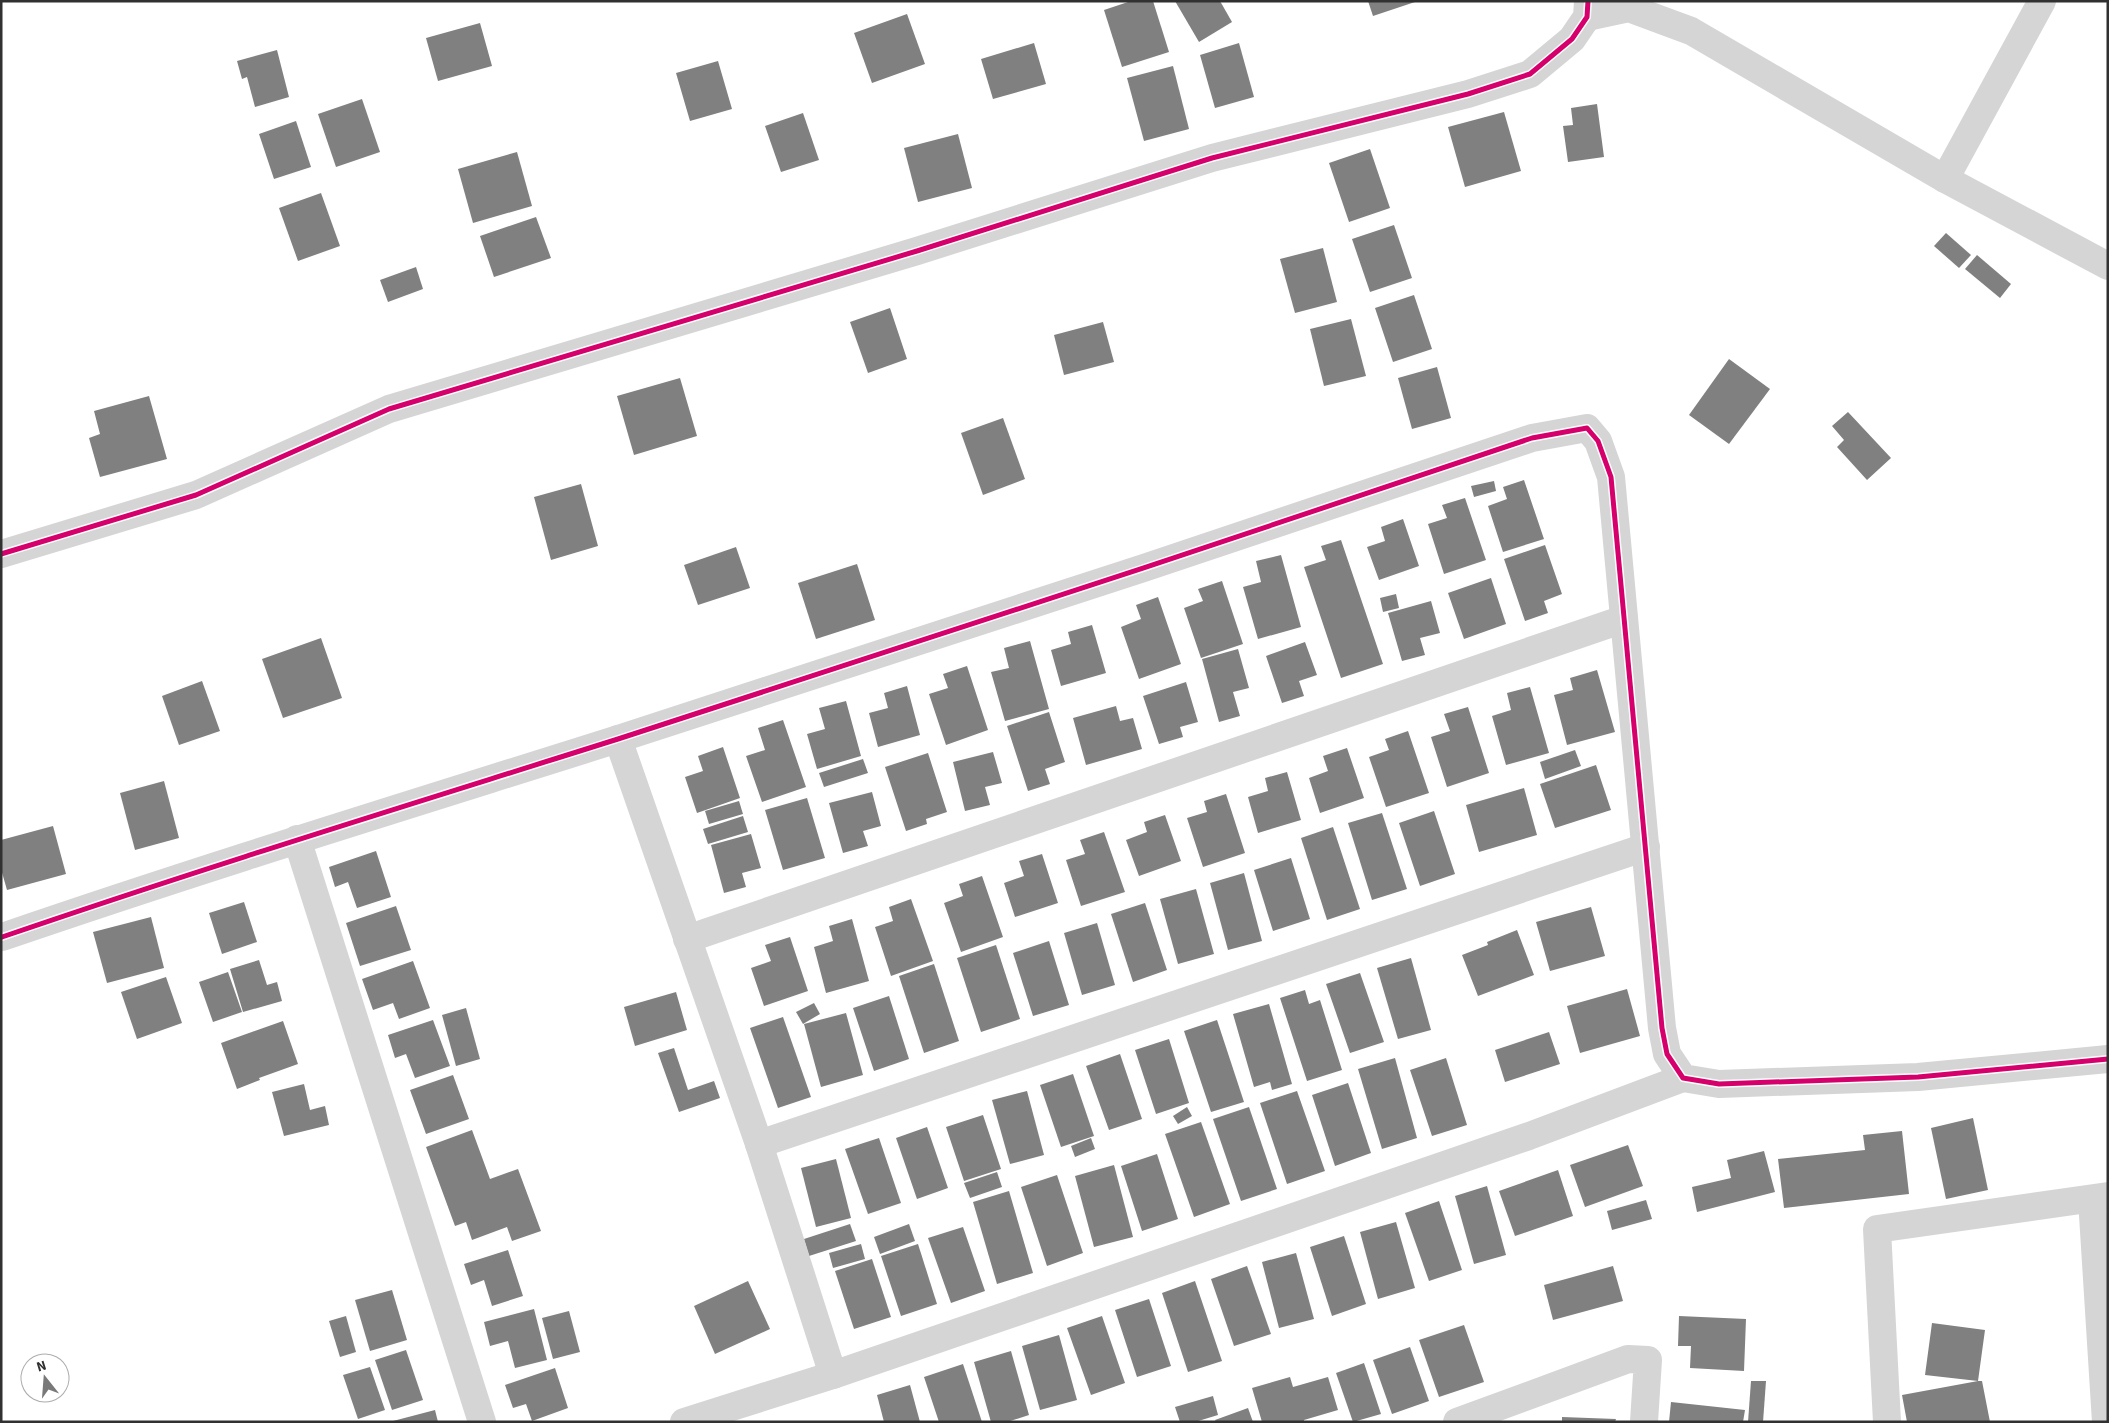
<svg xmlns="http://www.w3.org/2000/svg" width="2109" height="1423" font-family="'Source Sans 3',sans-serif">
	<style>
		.building { fill: #808080 }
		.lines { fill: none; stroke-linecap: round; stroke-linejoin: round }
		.street { stroke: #d5d5d5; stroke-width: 28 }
		.cycleway-casing { stroke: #fff; stroke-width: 8 }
		.cycleway { stroke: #d6006c; stroke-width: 5 }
	</style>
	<rect width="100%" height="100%" fill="#fff"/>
	<!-- building -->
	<g class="building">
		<path d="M 1131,1 L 1153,1 L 1169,52 L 1122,67 L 1104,10 Z"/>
		<path d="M 1175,1 L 1220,1 L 1232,22 L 1199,42 Z"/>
		<path d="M 1368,1 L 1414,1 L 1415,2 L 1373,16 Z"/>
		<path d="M 907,14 L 925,64 L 872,83 L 854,33 Z"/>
		<path d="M 480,23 L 492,66 L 438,81 L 426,38 Z"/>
		<path d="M 1034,43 L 1046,84 L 993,99 L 981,59 Z"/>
		<path d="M 1239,43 L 1254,97 L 1215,108 L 1200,55 Z"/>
		<path d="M 277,50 L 289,97 L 255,107 L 247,77 L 242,79 L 237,61 Z"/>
		<path d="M 718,61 L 732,109 L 690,121 L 676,73 Z"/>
		<path d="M 1173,66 L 1189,129 L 1144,141 L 1127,78 Z"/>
		<path d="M 362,99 L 380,152 L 336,167 L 318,114 Z"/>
		<path d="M 1597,104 L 1604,157 L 1568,162 L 1563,126 L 1573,125 L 1571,108 Z"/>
		<path d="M 1504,112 L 1521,171 L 1465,187 L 1448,127 Z"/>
		<path d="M 803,113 L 819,160 L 781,172 L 765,126 Z"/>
		<path d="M 296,121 L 311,167 L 274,179 L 259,134 Z"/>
		<path d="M 958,134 L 972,188 L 918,202 L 904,148 Z"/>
		<path d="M 1370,149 L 1390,208 L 1349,222 L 1329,163 Z"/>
		<path d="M 517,152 L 532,206 L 473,223 L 458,169 Z"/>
		<path d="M 321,193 L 340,246 L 298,261 L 279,208 Z"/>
		<path d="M 536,217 L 551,258 L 494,277 L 480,236 Z"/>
		<path d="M 1394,225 L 1412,278 L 1370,292 L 1352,239 Z"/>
		<path d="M 1946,233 L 1971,255 L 1959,268 L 1934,246 Z"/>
		<path d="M 1323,248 L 1337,302 L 1295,313 L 1280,259 Z"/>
		<path d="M 1977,255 L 2011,284 L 2000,298 L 1965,269 Z"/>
		<path d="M 416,267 L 423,289 L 388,302 L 380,280 Z"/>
		<path d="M 1414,295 L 1432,349 L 1393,362 L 1375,308 Z"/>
		<path d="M 890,308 L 907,359 L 868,373 L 850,322 Z"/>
		<path d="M 1351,319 L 1366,376 L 1324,386 L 1310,329 Z"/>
		<path d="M 1103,322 L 1114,362 L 1064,375 L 1054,335 Z"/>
		<path d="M 1729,359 L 1770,389 L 1729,444 L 1689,415 Z"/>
		<path d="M 1437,367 L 1451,418 L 1412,429 L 1398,378 Z"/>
		<path d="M 680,378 L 697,436 L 634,455 L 617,396 Z"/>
		<path d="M 149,396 L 167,459 L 100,477 L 89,438 L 100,434 L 94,411 Z"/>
		<path d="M 1848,412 L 1891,458 L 1867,480 L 1837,447 L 1844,440 L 1832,426 Z"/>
		<path d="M 1003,418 L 1025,479 L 983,495 L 961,433 Z"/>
		<path d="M 1524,480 L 1544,539 L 1503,552 L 1488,506 L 1507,499 L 1503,487 Z"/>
		<path d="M 1494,481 L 1496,491 L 1474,497 L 1471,486 Z"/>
		<path d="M 581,484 L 598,546 L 551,560 L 534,497 Z"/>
		<path d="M 1465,498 L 1486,560 L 1444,574 L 1428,524 L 1447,518 L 1442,505 Z"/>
		<path d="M 1403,519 L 1419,566 L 1379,580 L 1367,547 L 1385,541 L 1381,527 Z"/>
		<path d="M 1341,540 L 1383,664 L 1341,678 L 1304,567 L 1326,560 L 1321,546 Z"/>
		<path d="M 1545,545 L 1562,594 L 1544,601 L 1548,613 L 1525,621 L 1504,559 Z"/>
		<path d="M 736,547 L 750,588 L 698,605 L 684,565 Z"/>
		<path d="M 1281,555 L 1301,627 L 1258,639 L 1243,587 L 1261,582 L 1256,561 Z"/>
		<path d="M 857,564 L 875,620 L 816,639 L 798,583 Z"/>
		<path d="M 1491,578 L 1506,624 L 1464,639 L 1448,593 Z"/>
		<path d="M 1222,581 L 1243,644 L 1201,658 L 1184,608 L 1203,601 L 1198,589 Z"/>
		<path d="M 1396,594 L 1399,608 L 1383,612 L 1380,598 Z"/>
		<path d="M 1158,597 L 1181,664 L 1139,679 L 1121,627 L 1141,619 L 1136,605 Z"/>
		<path d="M 1431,601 L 1440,633 L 1420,638 L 1425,655 L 1402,661 L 1388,613 Z"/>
		<path d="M 1092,625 L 1106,673 L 1061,686 L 1051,650 L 1071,644 L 1068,632 Z"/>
		<path d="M 321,638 L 342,698 L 283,718 L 262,659 Z"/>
		<path d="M 1030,641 L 1049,709 L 1005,721 L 991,672 L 1009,668 L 1004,648 Z"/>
		<path d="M 1305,642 L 1317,675 L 1299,681 L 1304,696 L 1282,703 L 1266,656 Z"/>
		<path d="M 1238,649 L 1249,688 L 1233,692 L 1240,716 L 1219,722 L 1202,659 Z"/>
		<path d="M 967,666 L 988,730 L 946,745 L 929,694 L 948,688 L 943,674 Z"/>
		<path d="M 1597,670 L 1615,732 L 1567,745 L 1554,695 L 1573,690 L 1570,678 Z"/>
		<path d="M 202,681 L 220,731 L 179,745 L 162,696 Z"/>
		<path d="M 1186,682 L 1198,722 L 1180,727 L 1183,737 L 1159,744 L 1143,696 Z"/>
		<path d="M 907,686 L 920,735 L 878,747 L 869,713 L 888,708 L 884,693 Z"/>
		<path d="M 1530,687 L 1549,753 L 1506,765 L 1492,716 L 1511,710 L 1507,693 Z"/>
		<path d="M 846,701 L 861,756 L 817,769 L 807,734 L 825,729 L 819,708 Z"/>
		<path d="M 1116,706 L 1120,721 L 1133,718 L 1142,749 L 1086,765 L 1073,718 Z"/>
		<path d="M 1468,707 L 1489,773 L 1447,787 L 1431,737 L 1450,731 L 1444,714 Z"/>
		<path d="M 1049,712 L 1065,762 L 1045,769 L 1050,784 L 1028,791 L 1007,726 Z"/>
		<path d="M 783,720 L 806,787 L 762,802 L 746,756 L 765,750 L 758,728 Z"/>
		<path d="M 1408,731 L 1429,793 L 1386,807 L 1369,757 L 1389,750 L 1385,739 Z"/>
		<path d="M 723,747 L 740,798 L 697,813 L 685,777 L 703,771 L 698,756 Z"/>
		<path d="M 1347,748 L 1364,798 L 1320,813 L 1309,778 L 1328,771 L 1323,756 Z"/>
		<path d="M 1575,750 L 1581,766 L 1545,779 L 1540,762 Z"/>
		<path d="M 993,752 L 1002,783 L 985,787 L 990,805 L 965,811 L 953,762 Z"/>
		<path d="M 928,753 L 947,812 L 926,819 L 927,824 L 906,831 L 885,767 Z"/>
		<path d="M 863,759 L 868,773 L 824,787 L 819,773 Z"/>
		<path d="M 1596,765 L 1611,810 L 1555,828 L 1540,784 Z"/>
		<path d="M 1287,772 L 1301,820 L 1258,833 L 1248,797 L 1268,791 L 1265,778 Z"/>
		<path d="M 164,781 L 179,838 L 135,850 L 120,793 Z"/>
		<path d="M 1524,788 L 1537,835 L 1479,852 L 1466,805 Z"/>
		<path d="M 872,792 L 881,826 L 863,831 L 868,846 L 843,853 L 829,803 Z"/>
		<path d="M 1226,794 L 1245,853 L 1203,867 L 1187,818 L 1207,812 L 1204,801 Z"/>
		<path d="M 807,798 L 825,858 L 783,870 L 765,810 Z"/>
		<path d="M 739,801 L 743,814 L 709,824 L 705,811 Z"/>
		<path d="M 1434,811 L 1455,874 L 1420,886 L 1399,823 Z"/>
		<path d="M 1382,813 L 1407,889 L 1372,900 L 1348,823 Z"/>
		<path d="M 1165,815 L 1181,861 L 1139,876 L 1126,840 L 1147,832 L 1144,822 Z"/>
		<path d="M 743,816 L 748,832 L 708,844 L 703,829 Z"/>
		<path d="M 53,826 L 66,874 L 7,890 L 1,869 L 1,840 Z"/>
		<path d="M 1333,827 L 1360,909 L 1327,920 L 1301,838 Z"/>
		<path d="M 1104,832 L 1125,892 L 1081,906 L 1066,860 L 1085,854 L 1080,840 Z"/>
		<path d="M 751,834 L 761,868 L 742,873 L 746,887 L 724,893 L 711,845 Z"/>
		<path d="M 376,851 L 391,897 L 357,908 L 348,882 L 335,887 L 329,867 Z"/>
		<path d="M 1042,854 L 1058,903 L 1015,917 L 1004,883 L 1024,876 L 1019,861 Z"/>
		<path d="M 1291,858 L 1310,919 L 1273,931 L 1254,870 Z"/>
		<path d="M 1244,873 L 1262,941 L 1228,950 L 1210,883 Z"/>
		<path d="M 982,876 L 1003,937 L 961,952 L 944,903 L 963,896 L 959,884 Z"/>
		<path d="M 1196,889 L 1214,954 L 1178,964 L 1160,899 Z"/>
		<path d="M 911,899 L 933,961 L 891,976 L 875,927 L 893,921 L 889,907 Z"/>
		<path d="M 244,902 L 257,942 L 222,954 L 209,913 Z"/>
		<path d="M 1145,903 L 1167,970 L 1133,982 L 1111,914 Z"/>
		<path d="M 396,906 L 411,950 L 360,966 L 346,923 Z"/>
		<path d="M 1591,907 L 1605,956 L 1550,971 L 1536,922 Z"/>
		<path d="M 151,917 L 164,968 L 107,983 L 93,932 Z"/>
		<path d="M 852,919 L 869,981 L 826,993 L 814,947 L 833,941 L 829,926 Z"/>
		<path d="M 1097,923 L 1115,985 L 1082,995 L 1064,933 Z"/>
		<path d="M 1517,930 L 1534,975 L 1478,996 L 1462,955 L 1488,945 L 1487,942 Z"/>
		<path d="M 790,937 L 808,991 L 764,1006 L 751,968 L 771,961 L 765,945 Z"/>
		<path d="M 1049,941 L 1069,1005 L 1033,1016 L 1013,953 Z"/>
		<path d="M 996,945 L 1020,1019 L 981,1032 L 957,958 Z"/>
		<path d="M 1411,958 L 1431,1030 L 1398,1039 L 1377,968 Z"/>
		<path d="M 259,960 L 267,985 L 277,982 L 282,1001 L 243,1012 L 230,969 Z"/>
		<path d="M 413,961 L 430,1008 L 399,1019 L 393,1003 L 373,1010 L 362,979 Z"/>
		<path d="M 934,964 L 959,1041 L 924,1053 L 899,976 Z"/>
		<path d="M 228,972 L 242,1012 L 213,1022 L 199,982 Z"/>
		<path d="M 1360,973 L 1384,1042 L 1350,1053 L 1326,984 Z"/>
		<path d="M 166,977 L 182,1023 L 137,1039 L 121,992 Z"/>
		<path d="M 1627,989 L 1640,1036 L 1580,1053 L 1567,1006 Z"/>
		<path d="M 1305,990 L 1309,1004 L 1320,1000 L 1342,1070 L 1307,1081 L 1280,998 Z"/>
		<path d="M 676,992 L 687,1030 L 635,1046 L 624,1007 Z"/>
		<path d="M 889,996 L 909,1059 L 874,1071 L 853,1008 Z"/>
		<path d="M 814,1003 L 820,1014 L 803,1024 L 796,1012 Z"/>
		<path d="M 1269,1004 L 1292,1084 L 1272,1090 L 1270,1082 L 1254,1087 L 1233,1014 Z"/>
		<path d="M 466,1008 L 480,1059 L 456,1066 L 442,1015 Z"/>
		<path d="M 846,1013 L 863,1075 L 821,1087 L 804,1024 Z"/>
		<path d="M 783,1017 L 811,1097 L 778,1108 L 750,1028 Z"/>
		<path d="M 433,1020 L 450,1066 L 415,1078 L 406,1054 L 395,1058 L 388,1035 Z"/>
		<path d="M 1217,1020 L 1244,1102 L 1211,1112 L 1184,1031 Z"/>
		<path d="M 283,1021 L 298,1064 L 259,1078 L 260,1080 L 237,1089 L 221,1043 Z"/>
		<path d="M 1549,1032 L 1560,1064 L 1505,1082 L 1495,1050 Z"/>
		<path d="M 1169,1039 L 1189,1103 L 1156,1114 L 1135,1050 Z"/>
		<path d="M 674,1048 L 688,1090 L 714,1081 L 720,1098 L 679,1112 L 658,1053 Z"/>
		<path d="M 1120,1054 L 1142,1119 L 1109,1130 L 1086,1066 Z"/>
		<path d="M 1395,1058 L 1417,1138 L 1382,1149 L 1358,1069 Z"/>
		<path d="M 1446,1058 L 1467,1125 L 1432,1136 L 1410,1070 Z"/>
		<path d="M 1073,1074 L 1094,1136 L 1061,1147 L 1040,1085 Z"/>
		<path d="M 453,1075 L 469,1119 L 426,1134 L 410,1090 Z"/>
		<path d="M 1348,1083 L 1371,1153 L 1335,1166 L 1312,1095 Z"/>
		<path d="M 304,1084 L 310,1110 L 325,1106 L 329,1125 L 284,1136 L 272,1092 Z"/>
		<path d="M 1027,1091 L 1044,1155 L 1010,1164 L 992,1100 Z"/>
		<path d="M 1297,1091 L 1325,1171 L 1287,1184 L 1260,1103 Z"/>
		<path d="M 1187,1107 L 1192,1116 L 1178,1124 L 1173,1116 Z"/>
		<path d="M 1249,1107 L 1277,1189 L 1241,1201 L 1213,1119 Z"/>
		<path d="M 983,1115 L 1001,1169 L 964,1181 L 946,1127 Z"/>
		<path d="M 1973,1118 L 1988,1190 L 1946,1199 L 1931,1128 Z"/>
		<path d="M 1201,1122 L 1230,1204 L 1194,1217 L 1165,1134 Z"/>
		<path d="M 927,1127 L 948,1188 L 917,1199 L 896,1138 Z"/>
		<path d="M 472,1130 L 490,1179 L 518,1169 L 541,1231 L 512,1241 L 507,1227 L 472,1240 L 466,1222 L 455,1226 L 426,1147 Z"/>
		<path d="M 1902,1131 L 1909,1194 L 1784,1208 L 1778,1159 L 1865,1150 L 1863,1135 Z"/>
		<path d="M 879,1138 L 901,1203 L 868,1214 L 845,1149 Z"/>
		<path d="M 1091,1138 L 1095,1149 L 1075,1157 L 1071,1146 Z"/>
		<path d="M 1628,1145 L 1643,1186 L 1585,1207 L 1570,1165 Z"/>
		<path d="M 1764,1151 L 1775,1192 L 1697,1212 L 1692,1187 L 1731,1178 L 1727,1160 Z"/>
		<path d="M 1157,1154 L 1178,1219 L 1142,1231 L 1121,1166 Z"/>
		<path d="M 836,1159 L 851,1218 L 816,1227 L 801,1168 Z"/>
		<path d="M 1114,1165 L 1133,1237 L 1094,1247 L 1075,1176 Z"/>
		<path d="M 1558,1170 L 1573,1216 L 1515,1236 L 1499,1191 Z"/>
		<path d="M 997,1172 L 1002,1187 L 970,1198 L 964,1183 Z"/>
		<path d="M 1057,1175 L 1083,1253 L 1047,1266 L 1021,1187 Z"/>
		<path d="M 1487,1186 L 1506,1255 L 1474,1264 L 1455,1196 Z"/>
		<path d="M 1009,1191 L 1033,1273 L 997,1284 L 973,1202 Z"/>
		<path d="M 1646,1200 L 1652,1219 L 1612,1230 L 1607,1211 Z"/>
		<path d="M 1439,1201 L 1462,1270 L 1429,1281 L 1405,1213 Z"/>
		<path d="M 1396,1222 L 1415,1288 L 1378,1299 L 1360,1232 Z"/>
		<path d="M 850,1224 L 856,1241 L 809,1256 L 804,1239 Z"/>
		<path d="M 909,1224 L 915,1241 L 880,1254 L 874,1237 Z"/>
		<path d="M 963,1227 L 985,1291 L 951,1303 L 928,1238 Z"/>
		<path d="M 1344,1236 L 1366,1304 L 1332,1316 L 1310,1247 Z"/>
		<path d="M 861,1244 L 865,1259 L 833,1268 L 829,1253 Z"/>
		<path d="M 918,1244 L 937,1304 L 901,1316 L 881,1256 Z"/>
		<path d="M 508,1250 L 523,1296 L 492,1306 L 484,1280 L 471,1285 L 464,1264 Z"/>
		<path d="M 1296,1253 L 1314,1319 L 1279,1328 L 1262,1262 Z"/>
		<path d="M 872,1259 L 891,1317 L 854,1329 L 835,1271 Z"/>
		<path d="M 1247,1266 L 1271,1334 L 1234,1346 L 1211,1279 Z"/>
		<path d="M 1613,1266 L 1623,1301 L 1553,1320 L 1544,1285 Z"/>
		<path d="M 748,1281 L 770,1329 L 715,1354 L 694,1306 Z"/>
		<path d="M 1195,1281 L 1222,1361 L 1188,1372 L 1162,1293 Z"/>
		<path d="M 392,1290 L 407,1340 L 370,1351 L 355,1300 Z"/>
		<path d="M 1149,1299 L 1171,1366 L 1137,1377 L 1115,1310 Z"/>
		<path d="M 534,1309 L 547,1360 L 515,1368 L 508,1341 L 490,1346 L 484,1322 Z"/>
		<path d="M 569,1311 L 580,1352 L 553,1359 L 542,1318 Z"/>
		<path d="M 346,1316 L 356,1352 L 340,1357 L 329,1321 Z"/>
		<path d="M 1102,1316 L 1125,1383 L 1091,1395 L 1067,1328 Z"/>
		<path d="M 1679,1316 L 1746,1319 L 1744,1371 L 1690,1368 L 1691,1346 L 1678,1346 Z"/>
		<path d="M 1932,1323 L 1985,1330 L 1978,1381 L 1982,1381 L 1990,1422 L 1907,1422 L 1902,1395 L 1978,1381 L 1925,1375 Z"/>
		<path d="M 1464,1325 L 1484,1382 L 1439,1397 L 1419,1340 Z"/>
		<path d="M 1059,1335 L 1077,1400 L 1040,1410 L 1022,1346 Z"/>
		<path d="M 1410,1347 L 1429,1401 L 1392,1414 L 1373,1360 Z"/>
		<path d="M 406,1350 L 423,1400 L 392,1410 L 375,1360 Z"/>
		<path d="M 1011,1351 L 1029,1415 L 1007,1422 L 991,1422 L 974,1362 Z"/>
		<path d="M 1364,1363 L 1381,1414 L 1353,1422 L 1336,1373 Z"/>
		<path d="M 963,1364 L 982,1422 L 939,1422 L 924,1377 Z"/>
		<path d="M 370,1367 L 385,1410 L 358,1419 L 343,1375 Z"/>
		<path d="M 555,1368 L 568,1408 L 532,1421 L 526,1404 L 513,1408 L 505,1385 Z"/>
		<path d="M 1290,1377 L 1293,1387 L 1328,1377 L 1338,1410 L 1304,1420 L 1304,1422 L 1262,1422 L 1252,1388 Z"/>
		<path d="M 1751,1381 L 1766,1381 L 1763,1422 L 1748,1422 Z"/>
		<path d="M 910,1385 L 920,1422 L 884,1422 L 877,1395 Z"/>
		<path d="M 1213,1396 L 1218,1415 L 1195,1422 L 1180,1422 L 1175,1407 Z"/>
		<path d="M 1671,1402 L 1745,1410 L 1743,1422 L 1669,1422 Z"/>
		<path d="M 1248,1408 L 1253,1422 L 1216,1422 L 1215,1420 Z"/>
		<path d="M 435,1410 L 438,1422 L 393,1422 L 393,1421 Z"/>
		<path d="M 1562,1417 L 1616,1419 L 1615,1422 L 1562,1422 Z"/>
	</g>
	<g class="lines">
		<!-- street -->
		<g class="street">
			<path d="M 1587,17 L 1629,8 L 1691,31 L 1945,179 L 2108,266"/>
			<path d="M 1945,179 L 2042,1"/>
			<path d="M 1,554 L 196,495 L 389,409 L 917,251 L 1212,158 L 1468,94 L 1530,74 L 1572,39 L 1587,17 L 1588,1"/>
			<path d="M 618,739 L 759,1144 L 833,1375"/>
			<path d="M 297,839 L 482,1422"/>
			<path d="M 2,937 C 206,867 412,804 618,739 C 924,641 1228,541 1532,438 L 1587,428 L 1598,441 L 1611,477 L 1662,1028 L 1667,1054 L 1683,1078 L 1719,1084 L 1918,1077 L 2108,1059"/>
			<path d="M 687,939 L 1624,619"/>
			<path d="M 759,1144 L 1646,847"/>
			<path d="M 2092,1199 L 2106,1422"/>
			<path d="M 684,1422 L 833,1375 L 1529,1136 L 1683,1078"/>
			<path d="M 1457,1422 L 1628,1359 L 1648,1360 L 1644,1422"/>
			<path d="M 1887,1422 L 1877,1229 L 2108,1196"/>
		</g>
		<defs>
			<g id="cycleway">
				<path d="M 1,554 L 196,495 L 389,409 L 917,251 L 1212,158 L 1468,94 L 1530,74 L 1572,39 L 1587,17 L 1588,1"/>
				<path d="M 2,937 C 206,867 412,804 618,739 C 924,641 1228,541 1532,438 L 1587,428 L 1598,441 L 1611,477 L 1662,1028 L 1667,1054 L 1683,1078 L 1719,1084 L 1918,1077 L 2108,1059"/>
			</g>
		</defs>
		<!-- cycleway casing -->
		<use href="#cycleway" class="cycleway-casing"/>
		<!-- cycleway -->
		<use href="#cycleway" class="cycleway"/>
	</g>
	<!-- border -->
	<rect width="2109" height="1423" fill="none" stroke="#313131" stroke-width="5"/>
	<!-- north arrow -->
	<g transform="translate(45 1378) rotate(343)"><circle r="24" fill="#ffffff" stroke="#adadad"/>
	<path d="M0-4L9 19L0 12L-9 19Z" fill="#797979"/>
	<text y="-8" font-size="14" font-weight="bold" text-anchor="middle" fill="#313131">N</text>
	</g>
</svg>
